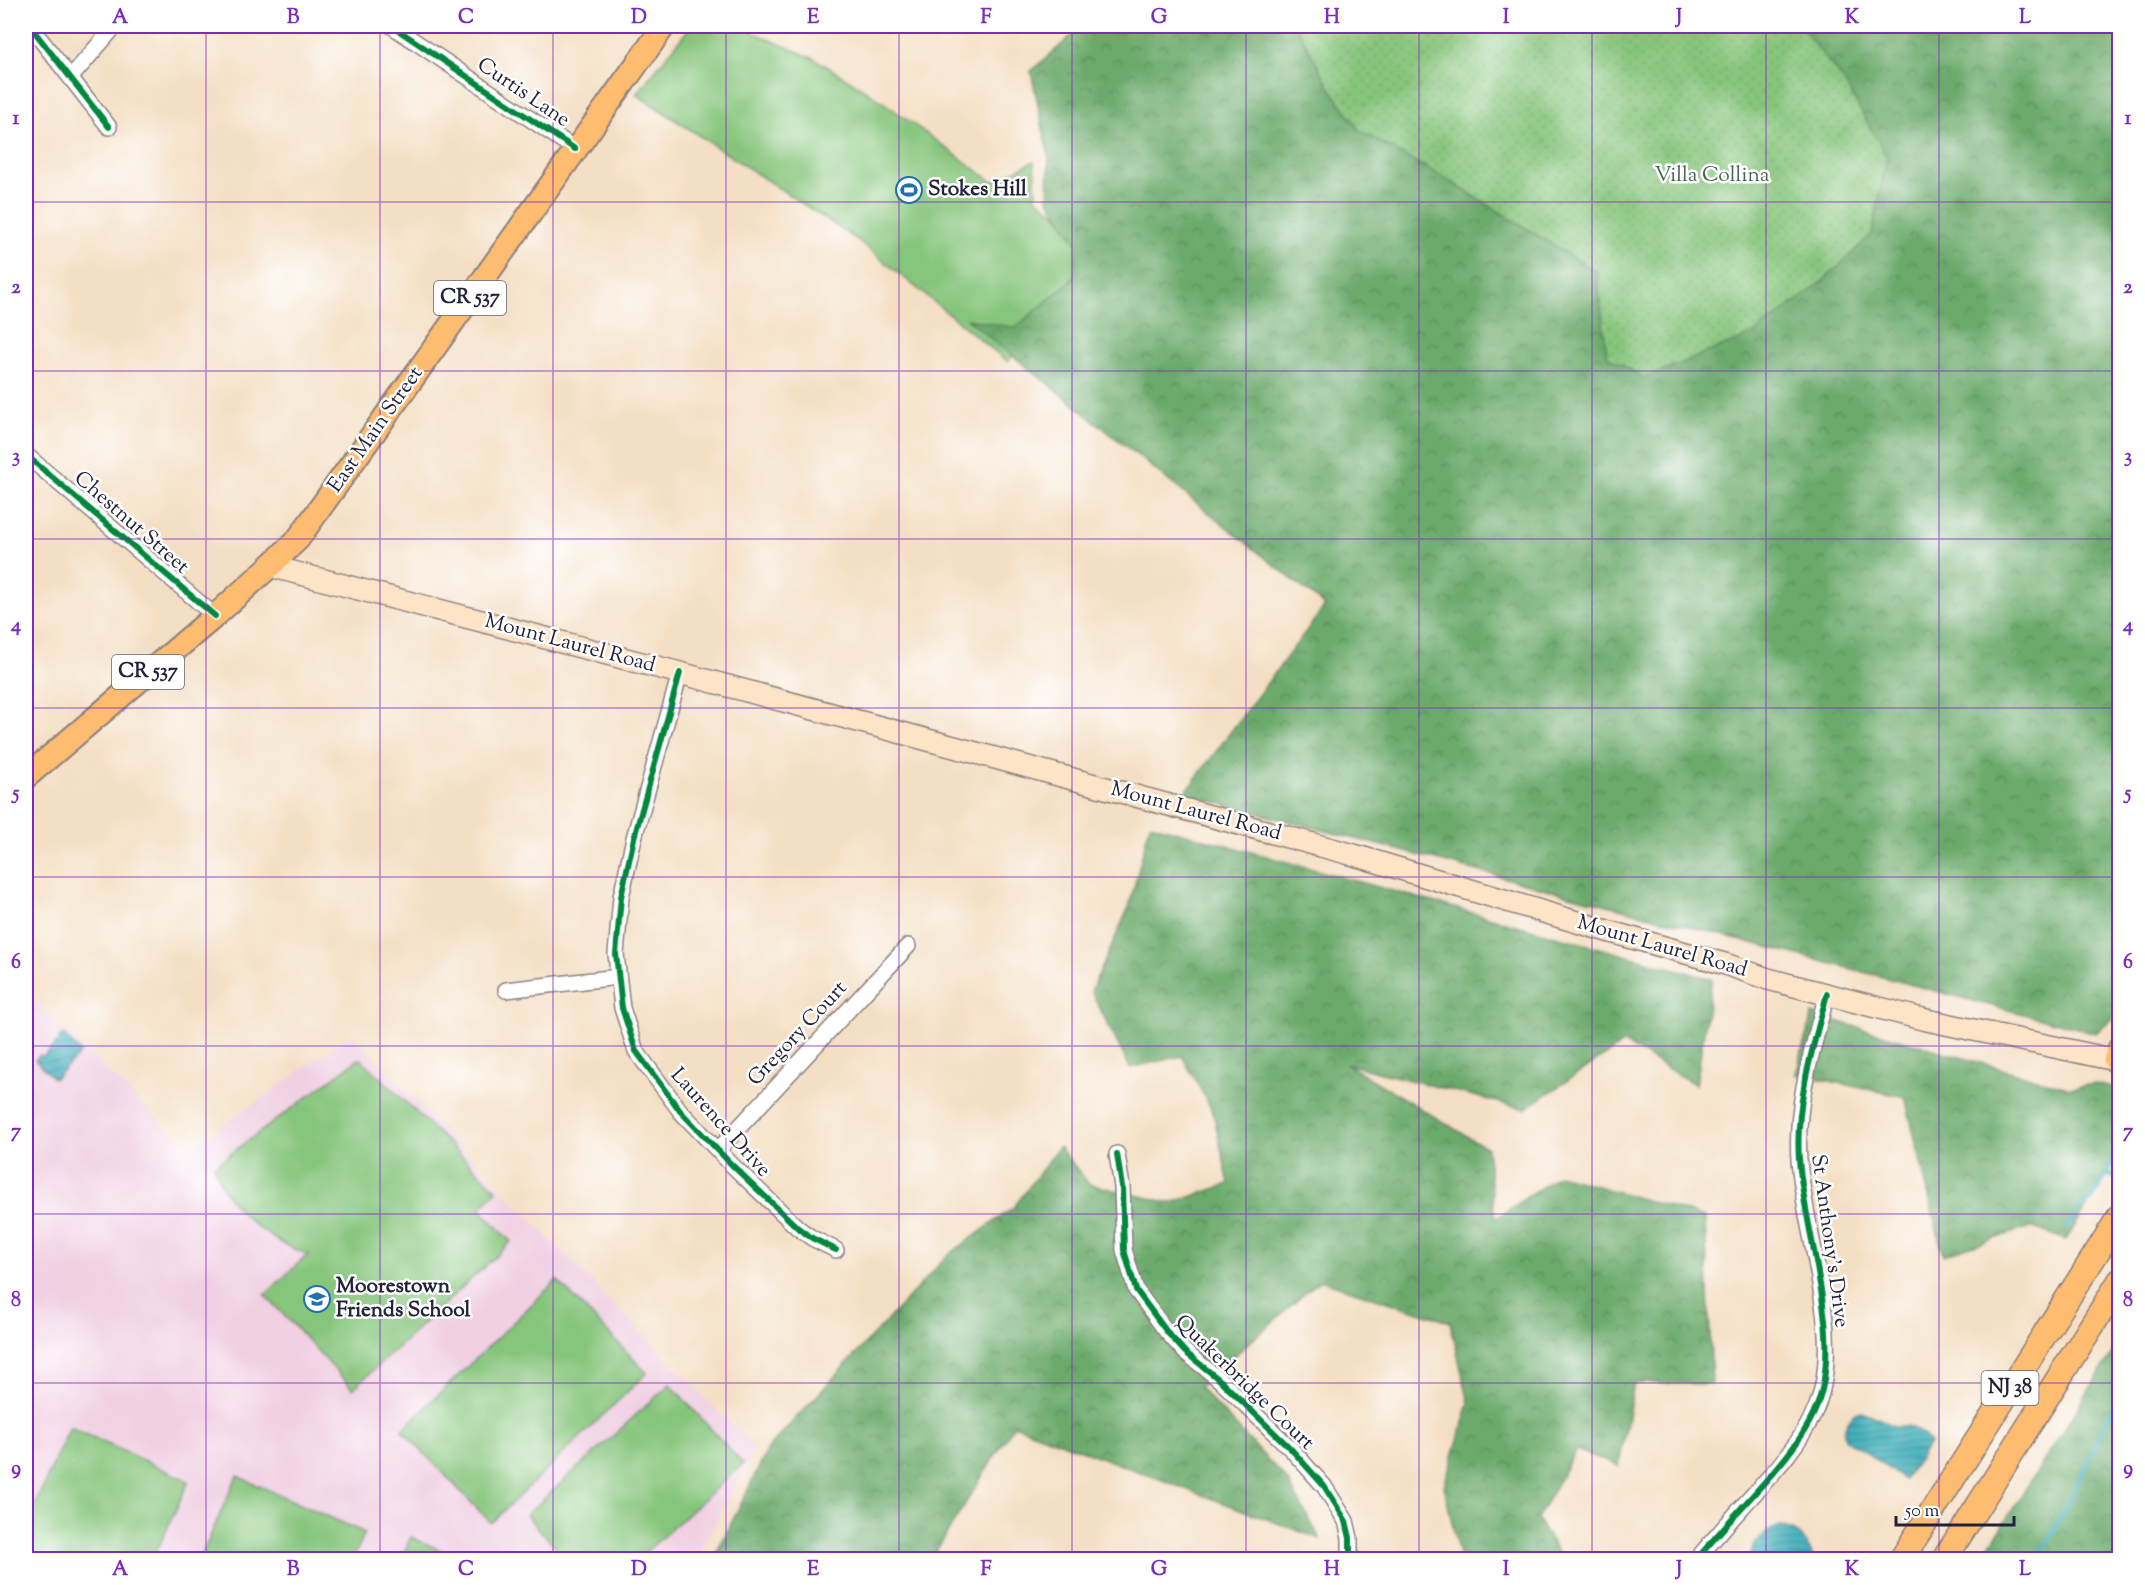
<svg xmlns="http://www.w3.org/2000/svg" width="2145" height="1585" font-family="'Sorts Mill Goudy',serif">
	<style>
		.built { fill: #f1d0e3 }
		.green { fill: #86c57c; stroke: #54745c; stroke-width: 1.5 }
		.forest { fill: url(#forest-crowns); stroke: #476654; stroke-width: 1.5 }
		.garden { fill: url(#garden-dots); stroke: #54745c; stroke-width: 1.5 }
		.water { fill: url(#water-rules); stroke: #30687a; stroke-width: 1.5 }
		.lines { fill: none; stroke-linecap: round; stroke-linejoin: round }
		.stream { stroke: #3eaeba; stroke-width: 4.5 }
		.minor-casing { stroke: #8b8080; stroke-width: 18 }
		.secondary-casing { stroke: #8b8080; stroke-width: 24 }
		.primary-casing { stroke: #8b8080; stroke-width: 26 }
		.trunk-casing { stroke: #8b8080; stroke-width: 27 }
		.minor { stroke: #fff; stroke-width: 15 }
		.secondary { stroke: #fee4c6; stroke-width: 21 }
		.primary { stroke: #fdbc70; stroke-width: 22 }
		.trunk { stroke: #fdbc70; stroke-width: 24 }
		.cycleway-casing { stroke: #fff; stroke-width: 10 }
		.cycleway { stroke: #00873e; stroke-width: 6 }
		.grid { fill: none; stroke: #7b2cbf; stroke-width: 1.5; stroke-opacity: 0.55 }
		.labels { text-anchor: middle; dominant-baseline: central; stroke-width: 5; stroke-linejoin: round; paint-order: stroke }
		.shield { fill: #fff; stroke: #646476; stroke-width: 1.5 }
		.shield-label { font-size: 20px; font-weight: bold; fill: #22223b }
		.street-label { font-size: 21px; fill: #22223b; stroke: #fff }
		.park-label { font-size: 21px; fill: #4a6355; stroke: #fff }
		.poi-label { font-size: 21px; font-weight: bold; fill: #22223b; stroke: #fff; text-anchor: start }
		.neatline { fill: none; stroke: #7b2cbf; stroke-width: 2 }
		.grid-label { font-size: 20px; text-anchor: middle; font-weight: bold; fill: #7b2cbf }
	</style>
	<defs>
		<pattern id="forest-crowns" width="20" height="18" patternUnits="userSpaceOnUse" patternTransform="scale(1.5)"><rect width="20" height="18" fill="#6caa6c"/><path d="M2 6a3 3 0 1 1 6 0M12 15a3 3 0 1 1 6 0" fill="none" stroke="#588a5a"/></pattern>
		<pattern id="garden-dots" width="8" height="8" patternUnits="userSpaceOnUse" patternTransform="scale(1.5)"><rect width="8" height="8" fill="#86c57c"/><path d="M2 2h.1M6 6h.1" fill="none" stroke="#73a96c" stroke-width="1.8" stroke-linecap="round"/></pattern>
		<pattern id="water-rules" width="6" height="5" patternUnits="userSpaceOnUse" patternTransform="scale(1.5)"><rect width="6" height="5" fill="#3eaeba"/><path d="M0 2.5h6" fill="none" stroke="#348d98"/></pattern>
	</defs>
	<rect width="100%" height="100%" fill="#fff"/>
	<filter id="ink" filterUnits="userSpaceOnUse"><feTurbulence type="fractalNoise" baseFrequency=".0167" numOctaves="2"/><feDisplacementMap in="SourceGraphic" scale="12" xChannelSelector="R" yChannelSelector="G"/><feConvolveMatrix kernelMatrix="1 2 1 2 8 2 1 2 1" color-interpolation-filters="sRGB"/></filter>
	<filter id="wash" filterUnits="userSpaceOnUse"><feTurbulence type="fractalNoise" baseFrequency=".008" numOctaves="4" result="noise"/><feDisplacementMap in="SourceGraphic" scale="24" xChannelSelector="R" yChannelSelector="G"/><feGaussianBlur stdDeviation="1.35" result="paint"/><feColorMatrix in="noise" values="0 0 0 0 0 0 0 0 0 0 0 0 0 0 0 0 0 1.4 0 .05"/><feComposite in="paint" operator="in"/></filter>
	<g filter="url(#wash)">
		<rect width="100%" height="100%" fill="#f4dfc4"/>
		<!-- built -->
		<path class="built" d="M 26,993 L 189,1149 L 351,1035 L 754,1448 L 697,1559 L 26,1559 Z"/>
		<!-- green -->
		<g class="green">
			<path d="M 691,26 L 738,26 L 815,59 L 876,97 L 993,182 L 1034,161 L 1036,198 L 1098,247 L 1008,362 L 859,241 L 636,94 Z"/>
			<path d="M 360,1058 L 497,1190 L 480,1209 L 511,1242 L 353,1389 L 265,1295 L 308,1254 C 279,1246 245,1221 228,1196 C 221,1188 218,1175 214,1166 Z"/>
			<path d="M 557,1280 L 647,1373 L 491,1523 L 402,1430 Z"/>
			<path d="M 670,1384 L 743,1464 L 638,1559 L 567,1559 L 526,1515 Z"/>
			<path d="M 70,1427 L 189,1481 L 153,1559 L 26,1559 L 26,1524 Z"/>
			<path d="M 237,1476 L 365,1533 L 353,1559 L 200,1559 Z"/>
			<path d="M 411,1537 L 460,1559 L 401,1559 Z"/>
		</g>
		<!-- forest -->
		<g class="forest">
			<path d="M 1083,26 L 1296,26 L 1330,88 L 1360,131 L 1448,180 L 1597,272 L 1607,356 L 1754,334 L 1824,280 L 1872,234 L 1842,78 L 1800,26 L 2119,26 L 2119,1012 L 2096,1033 L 1184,794 L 1325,606 L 967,319 L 1015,328 L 1073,279 L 1077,244 L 1048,199 L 1049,158 L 1031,71 Z"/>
			<path d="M 1150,824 L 1712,979 L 1696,1085 L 1624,1043 L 1525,1109 L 1346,1064 L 1487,1148 L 1495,1219 L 1559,1175 L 1705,1217 L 1712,1384 L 1634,1383 L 1619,1466 L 1576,1450 L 1537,1519 L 1562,1559 L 1460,1559 L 1444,1486 L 1469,1403 L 1450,1322 L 1320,1280 L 1199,1387 L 1287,1480 L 1320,1539 L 1014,1425 L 931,1559 L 713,1560 L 769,1447 L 947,1256 L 1014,1207 L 1059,1147 L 1089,1184 L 1171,1203 L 1229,1184 L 1213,1112 L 1182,1056 L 1130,1068 L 1091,991 L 1129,907 Z"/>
			<path d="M 1812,1014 L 2068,1088 L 2095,1084 L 2119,1089 L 2119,1156 L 2066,1240 L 2031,1227 L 1943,1255 L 1905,1097 L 1796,1074 Z"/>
			<path d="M 2119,1343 L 2119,1559 L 1981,1559 Z"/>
		</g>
		<!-- garden -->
		<path class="garden" d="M 1296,26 L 1800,26 L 1842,78 L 1887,157 L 1872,234 L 1824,280 L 1754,334 L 1644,378 L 1607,356 L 1597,272 L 1448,180 L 1360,131 L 1330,88 Z"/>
		<!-- water -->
		<g class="water">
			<path d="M 63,1034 L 81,1053 L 54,1079 L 35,1060 L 40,1055 L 43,1057 L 60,1040 L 59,1038 Z"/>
			<path d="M 1860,1411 C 1873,1414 1880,1420 1891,1425 C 1897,1427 1901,1425 1906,1426 C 1915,1428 1926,1435 1930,1443 L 1904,1480 C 1889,1470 1876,1459 1861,1449 C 1856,1445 1848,1444 1845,1438 C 1841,1429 1851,1414 1860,1411 Z"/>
			<path d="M 1781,1526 C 1799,1531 1807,1542 1814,1559 L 1750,1559 C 1752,1543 1765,1530 1781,1526 Z"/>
		</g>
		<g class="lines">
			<!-- stream -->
			<g class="stream">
				<path d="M 2108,1175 L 2120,1177"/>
				<path d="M 2067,1227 L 2077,1209 L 2093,1199 L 2101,1182 L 2108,1175 L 2120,1138"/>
				<path d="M 2038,1560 L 2070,1500 L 2120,1393"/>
			</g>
		</g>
	</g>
	<g filter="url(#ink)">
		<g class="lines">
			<defs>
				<g id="minor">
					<path d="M 30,26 L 109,127"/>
					<path d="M 392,26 L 575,149"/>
					<path d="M 71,77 L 115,26"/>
					<path d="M 26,455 L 215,616"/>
					<path d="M 680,673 L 634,838 L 621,897 L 616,954 L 622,1008 L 636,1051 L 681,1112 L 732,1165 L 798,1228 L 812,1238 L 836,1250"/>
					<path d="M 506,990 L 618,977"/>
					<path d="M 718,1150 L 908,946"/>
					<path d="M 1117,1154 L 1122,1187 L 1124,1250 L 1136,1290 L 1167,1332 L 1185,1352 L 1221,1381 L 1291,1449 L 1324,1486 L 1346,1521 L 1350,1538 L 1350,1560"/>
					<path d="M 1696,1560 C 1712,1541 1728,1523 1744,1505 C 1769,1477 1797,1449 1813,1415 C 1848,1344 1804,1236 1799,1159 C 1795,1103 1813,1048 1827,994"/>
				</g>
				<path id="secondary" d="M 270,566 L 680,673 L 1354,855 L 1607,931 L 1725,964 L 1768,979 L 1922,1019 L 2120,1061"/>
				<path id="primary" d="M 26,777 L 215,616 L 270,566 L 298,539 L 664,26"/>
				<g id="trunk">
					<path d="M 2116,1060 L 2120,1049"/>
					<path d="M 1901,1560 L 2120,1216"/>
					<path d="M 1944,1560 L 2120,1281"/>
				</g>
			</defs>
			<!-- minor casing -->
			<use href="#minor" class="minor-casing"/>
			<!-- secondary casing -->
			<use href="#secondary" class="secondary-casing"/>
			<!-- primary casing -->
			<use href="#primary" class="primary-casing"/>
			<!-- trunk casing -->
			<use href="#trunk" class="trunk-casing"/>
			<!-- minor -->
			<use href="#minor" class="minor"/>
			<!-- secondary -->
			<use href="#secondary" class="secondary"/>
			<!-- primary -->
			<use href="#primary" class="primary"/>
			<!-- trunk -->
			<use href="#trunk" class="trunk"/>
			<defs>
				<g id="cycleway">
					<path d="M 30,26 L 109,127"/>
					<path d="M 392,26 L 575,149"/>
					<path d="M 26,455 L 215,616"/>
					<path d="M 680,673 L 634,838 L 621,897 L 616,954 L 622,1008 L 636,1051 L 681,1112 L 732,1165 L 798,1228 L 812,1238 L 836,1250"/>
					<path d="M 1117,1154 L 1122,1187 L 1124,1250 L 1136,1290 L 1167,1332 L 1185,1352 L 1221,1381 L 1291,1449 L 1324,1486 L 1346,1521 L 1350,1538 L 1350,1560"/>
					<path d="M 1696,1560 C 1712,1541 1728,1523 1744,1505 C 1769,1477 1797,1449 1813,1415 C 1848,1344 1804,1236 1799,1159 C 1795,1103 1813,1048 1827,994"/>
				</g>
			</defs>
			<!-- cycleway casing -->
			<use href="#cycleway" class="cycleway-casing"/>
			<!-- cycleway -->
			<use href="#cycleway" class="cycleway"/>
		</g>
	</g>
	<!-- grid -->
	<path class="grid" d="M 206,26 L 206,1560M 380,26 L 380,1560M 553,26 L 553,1560M 726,26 L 726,1560M 899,26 L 899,1560M 1072,26 L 1072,1560M 1246,26 L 1246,1560M 1419,26 L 1419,1560M 1592,26 L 1592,1560M 1766,26 L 1766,1560M 1939,26 L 1939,1560M 26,202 L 2120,202M 26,371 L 2120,371M 26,539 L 2120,539M 26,708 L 2120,708M 26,877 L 2120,877M 26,1046 L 2120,1046M 26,1214 L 2120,1214M 26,1383 L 2120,1383"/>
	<!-- icons -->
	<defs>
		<symbol id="stadium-ring" viewBox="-11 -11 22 22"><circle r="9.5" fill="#fff" stroke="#1f6fb2" stroke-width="1.5"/><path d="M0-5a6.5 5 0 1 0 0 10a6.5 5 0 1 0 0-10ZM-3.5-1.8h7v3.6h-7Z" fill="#1f6fb2"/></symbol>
		<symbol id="school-ring" viewBox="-11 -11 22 22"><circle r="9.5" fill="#fff" stroke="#1f6fb2" stroke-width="1.5"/><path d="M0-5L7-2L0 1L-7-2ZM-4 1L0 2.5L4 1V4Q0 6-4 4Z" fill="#1f6fb2"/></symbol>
	</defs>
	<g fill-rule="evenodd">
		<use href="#stadium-ring" x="894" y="175" width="30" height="30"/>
		<use href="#school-ring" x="302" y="1284" width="30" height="30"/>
	</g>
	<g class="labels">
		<!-- shield labels -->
		<g class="shield">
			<rect x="434" y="281" width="72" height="34" rx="4.5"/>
			<rect x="112" y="655" width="72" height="34" rx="4.5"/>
			<rect x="1981.5" y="1371" width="57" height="34" rx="4.5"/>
		</g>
		<g class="shield-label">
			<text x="470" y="298">CR 537</text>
			<text x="148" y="672">CR 537</text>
			<text x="2010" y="1388">NJ 38</text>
		</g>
		<!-- street labels -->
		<g class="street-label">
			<text transform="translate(523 93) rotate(34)">Curtis Lane</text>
			<text transform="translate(376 430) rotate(-55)">East Main Street</text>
			<text transform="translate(131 523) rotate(41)">Chestnut Street</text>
			<text transform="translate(570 644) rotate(15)">Mount Laurel Road</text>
			<text transform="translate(1196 812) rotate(15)">Mount Laurel Road</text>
			<text transform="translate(1662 947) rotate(16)">Mount Laurel Road</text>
			<text transform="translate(798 1034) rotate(-47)">Gregory Court</text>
			<text transform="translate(720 1123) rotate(48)">Laurence Drive</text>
			<text transform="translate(1829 1241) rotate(82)">St Anthony's Drive</text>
			<text transform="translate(1244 1383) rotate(44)">Quakerbridge Court</text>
		</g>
		<!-- park labels -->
		<g class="park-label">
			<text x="1712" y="176">Villa Collina</text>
		</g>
		<!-- poi labels -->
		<g class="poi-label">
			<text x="928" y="190">Stokes Hill</text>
			<text x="336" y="1287">Moorestown<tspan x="336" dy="24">Friends School</tspan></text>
		</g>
	</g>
	<!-- margin -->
	<rect width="2145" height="1585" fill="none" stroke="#fff" stroke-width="66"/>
	<!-- scale -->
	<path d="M1896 1516v9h118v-9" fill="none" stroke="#22223b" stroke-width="3"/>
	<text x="1905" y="1516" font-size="18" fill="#22223b" stroke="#ffffff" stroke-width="4.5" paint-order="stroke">50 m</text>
	<rect x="33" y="33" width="2079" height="1519" class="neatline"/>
	<g class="grid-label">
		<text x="120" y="23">A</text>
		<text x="293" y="23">B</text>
		<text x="466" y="23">C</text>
		<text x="639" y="23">D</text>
		<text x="813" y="23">E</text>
		<text x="986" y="23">F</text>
		<text x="1159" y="23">G</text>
		<text x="1332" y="23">H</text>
		<text x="1506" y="23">I</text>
		<text x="1679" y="23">J</text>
		<text x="1852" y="23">K</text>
		<text x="2025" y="23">L</text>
		<text x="16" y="124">1</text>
		<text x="2128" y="124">1</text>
		<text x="16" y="293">2</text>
		<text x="2128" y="293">2</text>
		<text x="16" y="462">3</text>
		<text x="2128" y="462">3</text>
		<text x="16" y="631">4</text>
		<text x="2128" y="631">4</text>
		<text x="16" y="799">5</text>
		<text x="2128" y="799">5</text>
		<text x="16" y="968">6</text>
		<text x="2128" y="968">6</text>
		<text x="16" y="1137">7</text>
		<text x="2128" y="1137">7</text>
		<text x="16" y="1306">8</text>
		<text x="2128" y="1306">8</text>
		<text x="16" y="1474">9</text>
		<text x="2128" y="1474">9</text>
		<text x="120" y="1575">A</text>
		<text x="293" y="1575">B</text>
		<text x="466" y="1575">C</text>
		<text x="639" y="1575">D</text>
		<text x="813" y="1575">E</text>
		<text x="986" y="1575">F</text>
		<text x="1159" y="1575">G</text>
		<text x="1332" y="1575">H</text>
		<text x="1506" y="1575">I</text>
		<text x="1679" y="1575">J</text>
		<text x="1852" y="1575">K</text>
		<text x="2025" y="1575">L</text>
	</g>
</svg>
